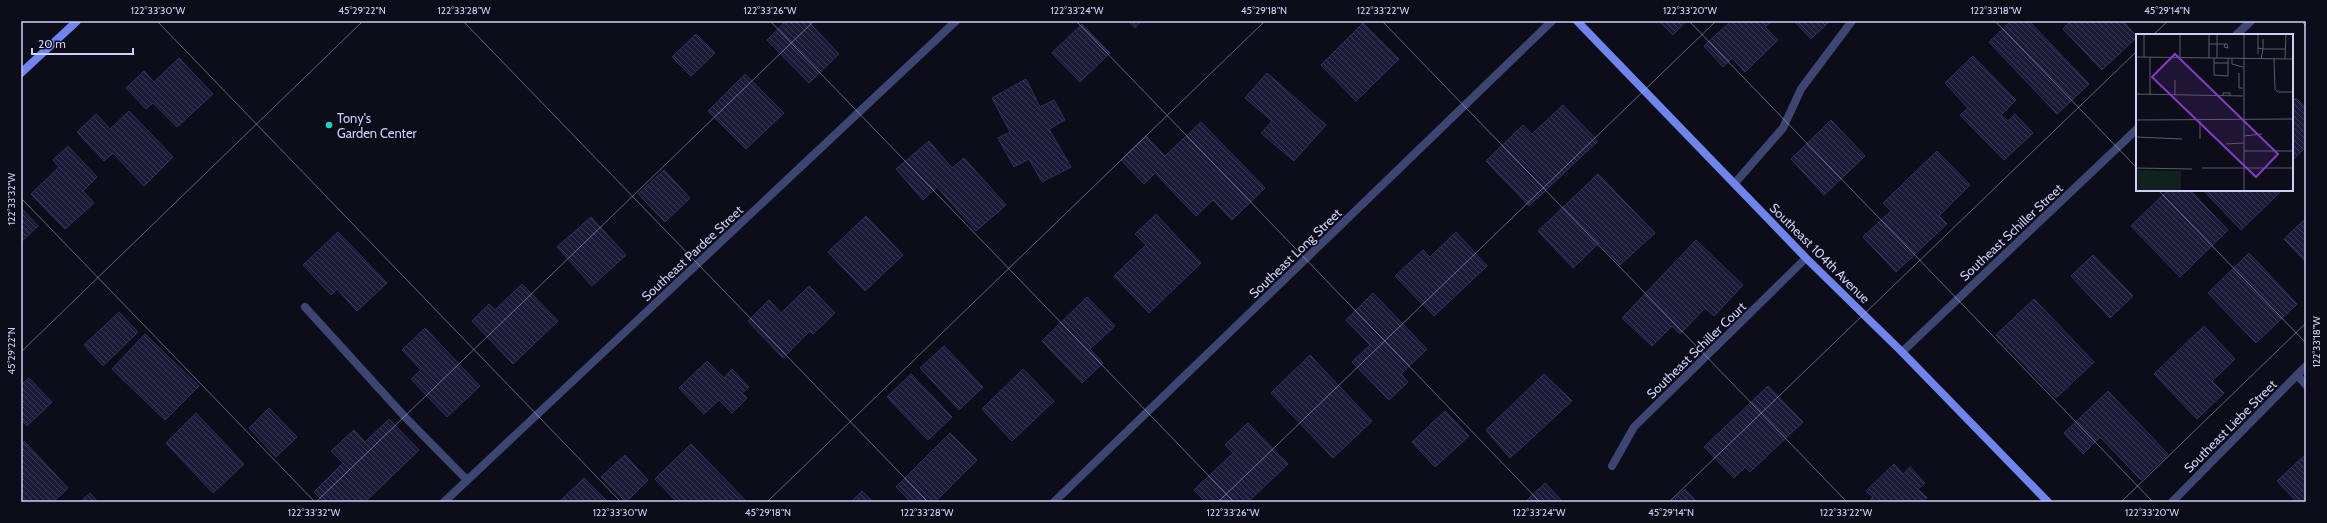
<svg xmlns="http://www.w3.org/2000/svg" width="2327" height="523" font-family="Cabin,sans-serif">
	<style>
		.building { fill: url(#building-back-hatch); stroke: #303061 }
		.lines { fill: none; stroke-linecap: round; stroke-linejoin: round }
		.lane { stroke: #3d4673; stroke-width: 8 }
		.street { stroke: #3d4673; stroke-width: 8 }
		.secondary { stroke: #6f84ec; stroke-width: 8 }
		.ticks { fill: none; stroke: #cccff8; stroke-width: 1; stroke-opacity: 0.45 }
		.poi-dot { fill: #1cd4c2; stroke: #0d0d19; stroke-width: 1.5 }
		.labels { text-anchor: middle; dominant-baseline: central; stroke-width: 3; stroke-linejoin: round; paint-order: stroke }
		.poi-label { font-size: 13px; fill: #cccff8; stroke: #0d0d19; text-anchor: start }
		.street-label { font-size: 13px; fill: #cccff8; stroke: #0d0d19 }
		.inset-road { fill: none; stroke: #595b72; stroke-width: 1 }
		.view { fill: #833cc5; fill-opacity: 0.15; stroke: #833cc5; stroke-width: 2 }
		.inset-edge { fill: none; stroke: #cccff8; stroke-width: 2 }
		.neatline { fill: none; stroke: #cccff8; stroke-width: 1.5 }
		.ticks-label { font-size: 10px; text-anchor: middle; fill: #cccff8 }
	</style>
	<defs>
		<pattern id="building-back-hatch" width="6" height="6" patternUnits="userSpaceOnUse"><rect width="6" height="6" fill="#1b1b38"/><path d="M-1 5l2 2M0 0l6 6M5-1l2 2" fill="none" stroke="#3b3b56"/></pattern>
	</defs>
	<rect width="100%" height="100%" fill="#0d0d19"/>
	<!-- building -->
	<g class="building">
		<path d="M 786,21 L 808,21 L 839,54 L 809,83 L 767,40 Z"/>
		<path d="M 1128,21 L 1141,21 L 1135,28 Z"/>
		<path d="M 1659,21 L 1686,21 L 1673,35 Z"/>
		<path d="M 1731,21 L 1772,21 L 1765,27 L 1778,40 L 1745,72 L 1732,58 L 1723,67 L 1704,46 Z"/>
		<path d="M 1794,21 L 1830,21 L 1811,39 Z"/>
		<path d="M 2011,21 L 2029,21 L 2089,84 L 2057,114 L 1989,42 Z"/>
		<path d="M 2071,21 L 2123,21 L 2137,37 L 2102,70 L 2063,29 Z"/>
		<path d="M 1363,23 L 1399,59 L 1356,101 L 1321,65 Z"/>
		<path d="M 1082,24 L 1110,53 L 1080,82 L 1052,53 Z"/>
		<path d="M 696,34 L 715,53 L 691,76 L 672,57 Z"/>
		<path d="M 1973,56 L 2016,100 L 2001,115 L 2008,121 L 2015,114 L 2033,133 L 2004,160 L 1960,115 L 1968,108 L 1945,83 Z"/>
		<path d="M 179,58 L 213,94 L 177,127 L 153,103 L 146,109 L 126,88 L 144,71 L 154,82 Z"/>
		<path d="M 1267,73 L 1326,125 L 1294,161 L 1261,133 L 1272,121 L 1245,98 Z"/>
		<path d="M 745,74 L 784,113 L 746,149 L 708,111 Z"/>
		<path d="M 1026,79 L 1040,107 L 1054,100 L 1065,120 L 1049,129 L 1071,167 L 1042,182 L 1029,159 L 1014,167 L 998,138 L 1010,132 L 992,98 Z"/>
		<path d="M 2296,98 L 2306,108 L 2306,147 L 2292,161 L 2292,102 Z"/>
		<path d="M 1563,105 L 1598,141 L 1529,206 L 1486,161 L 1523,125 L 1532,134 Z"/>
		<path d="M 129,111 L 173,157 L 144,186 L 113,153 L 104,161 L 77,132 L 96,114 L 110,129 Z"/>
		<path d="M 1831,120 L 1865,156 L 1824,195 L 1791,159 Z"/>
		<path d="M 1201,122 L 1265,188 L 1232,220 L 1213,200 L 1196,216 L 1155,173 L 1144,184 L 1121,160 L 1146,136 L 1165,156 Z"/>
		<path d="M 929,141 L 952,168 L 964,158 L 1006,205 L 976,231 L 937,187 L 923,200 L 896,169 Z"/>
		<path d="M 68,146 L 97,177 L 83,191 L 94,203 L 65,229 L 31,194 L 59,167 L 53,160 Z"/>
		<path d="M 1937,151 L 1970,185 L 1939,216 L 1947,224 L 1896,272 L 1863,237 L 1891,211 L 1883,203 Z"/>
		<path d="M 664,170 L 690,198 L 665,222 L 638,194 Z"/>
		<path d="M 1598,174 L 1655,233 L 1620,265 L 1599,243 L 1573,268 L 1538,231 Z"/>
		<path d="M 2168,190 L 2190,190 L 2228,230 L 2180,277 L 2131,226 Z"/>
		<path d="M 2203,190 L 2282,190 L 2241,230 Z"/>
		<path d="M 21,208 L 38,226 L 21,242 Z"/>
		<path d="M 1156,214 L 1201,263 L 1149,313 L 1114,276 L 1146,245 L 1135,234 Z"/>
		<path d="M 866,216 L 903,255 L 865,291 L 828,252 Z"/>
		<path d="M 591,217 L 626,255 L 592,286 L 557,247 Z"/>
		<path d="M 2306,218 L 2306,262 L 2284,239 Z"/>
		<path d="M 338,232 L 387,283 L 357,311 L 337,289 L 331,295 L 303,265 Z"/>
		<path d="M 1456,232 L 1487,266 L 1434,316 L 1395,276 L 1423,250 L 1430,257 Z"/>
		<path d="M 1696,240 L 1743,285 L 1714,316 L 1705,308 L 1680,334 L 1672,326 L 1652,346 L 1622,318 Z"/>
		<path d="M 2249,253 L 2297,304 L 2256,343 L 2208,293 Z"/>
		<path d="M 2093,255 L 2133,296 L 2110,318 L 2071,276 Z"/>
		<path d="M 522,284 L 558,321 L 513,364 L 472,321 L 489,304 L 495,310 Z"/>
		<path d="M 809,286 L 835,313 L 813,334 L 810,331 L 783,358 L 748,321 L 769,300 L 781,313 Z"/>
		<path d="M 1373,293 L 1427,349 L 1401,374 L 1408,382 L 1389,400 L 1352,362 L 1370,345 L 1346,320 Z"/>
		<path d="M 1087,297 L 1115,326 L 1090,349 L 1103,363 L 1082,383 L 1042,341 Z"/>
		<path d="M 2034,299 L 2094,362 L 2056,398 L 1996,335 Z"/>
		<path d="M 119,312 L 138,332 L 103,366 L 84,345 Z"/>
		<path d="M 2204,326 L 2235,359 L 2212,381 L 2224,393 L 2197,419 L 2154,374 Z"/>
		<path d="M 425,328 L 480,386 L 447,417 L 411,379 L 421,370 L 402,350 Z"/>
		<path d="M 145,334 L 199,386 L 165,420 L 112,369 Z"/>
		<path d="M 944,346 L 983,387 L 959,410 L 920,368 Z"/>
		<path d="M 1310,355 L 1372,421 L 1333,458 L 1271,393 Z"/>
		<path d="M 707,361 L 724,378 L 732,369 L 749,387 L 742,393 L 747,398 L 732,413 L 719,400 L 704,414 L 679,388 Z"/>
		<path d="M 1023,369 L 1054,401 L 1012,441 L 982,409 Z"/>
		<path d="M 911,374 L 952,417 L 928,440 L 887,397 Z"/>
		<path d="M 1544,374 L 1572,401 L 1510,458 L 1486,430 Z"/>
		<path d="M 29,378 L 52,402 L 27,426 L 21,420 L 21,385 Z"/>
		<path d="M 1768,386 L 1803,422 L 1750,472 L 1745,467 L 1734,478 L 1704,447 Z"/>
		<path d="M 2108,391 L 2168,454 L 2141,480 L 2100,437 L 2083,454 L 2064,433 Z"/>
		<path d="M 269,408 L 297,437 L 276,457 L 249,428 Z"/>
		<path d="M 1445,411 L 1469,436 L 1435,467 L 1412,442 Z"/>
		<path d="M 196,413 L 244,464 L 213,493 L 166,443 Z"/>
		<path d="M 389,419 L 419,450 L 365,502 L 324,502 L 314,492 L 343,463 L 331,451 L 354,430 L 365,442 Z"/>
		<path d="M 1248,423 L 1288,464 L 1248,502 L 1206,502 L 1194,490 L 1233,453 L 1225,445 Z"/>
		<path d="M 950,433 L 977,460 L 935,502 L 911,502 L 896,487 Z"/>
		<path d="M 24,441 L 68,488 L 53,502 L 21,502 L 21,444 Z"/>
		<path d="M 691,444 L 747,502 L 677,502 L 655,479 Z"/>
		<path d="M 2306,454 L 2306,502 L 2297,502 L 2277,481 Z"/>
		<path d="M 625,455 L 648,480 L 626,502 L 601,477 Z"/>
		<path d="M 1894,464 L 1903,474 L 1910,467 L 1925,483 L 1918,489 L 1927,498 L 1923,502 L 1868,502 L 1873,497 L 1866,491 Z"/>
		<path d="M 584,478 L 608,502 L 559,502 Z"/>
		<path d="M 1545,483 L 1563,502 L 1525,502 Z"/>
		<path d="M 1685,489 L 1697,502 L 1671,502 Z"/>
		<path d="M 862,491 L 873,502 L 851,502 Z"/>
		<path d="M 90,493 L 98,502 L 80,502 Z"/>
	</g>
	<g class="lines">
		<!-- lane -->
		<g class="lane">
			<path d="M 1735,183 L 1783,128 L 1801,89 L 1852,21"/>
			<path d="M 305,307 L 405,417 L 467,480"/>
			<path d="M 2297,375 L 2306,385"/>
		</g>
		<!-- street -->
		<g class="street">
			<path d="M 2236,35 L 2251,21"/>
			<path d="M 1902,352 L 2137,129"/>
			<path d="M 1612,466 L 1634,427 L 1806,258"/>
			<path d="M 444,502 L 956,21"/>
			<path d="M 1054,502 L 1552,21"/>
			<path d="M 2172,502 L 2306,366"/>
		</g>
		<!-- secondary -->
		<g class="secondary">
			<path d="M 1577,21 L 1806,258 L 1902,352 L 2048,502"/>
			<path d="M 21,73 L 77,21"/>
		</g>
	</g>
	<!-- ticks -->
	<path class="ticks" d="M 157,21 L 621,502M 463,21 L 928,502M 770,21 L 1234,502M 1076,21 L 1540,502M 1382,21 L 1847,502M 1689,21 L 2153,502M 1995,21 L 2137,168M 2301,21 L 2306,26M 2153,35 L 2168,21M 2158,190 L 2306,343M 21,198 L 315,502M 21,352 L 363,21M 316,502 L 814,21M 767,502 L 1265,21M 1218,502 L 1716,21M 1669,502 L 2137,51M 2121,502 L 2306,323"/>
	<!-- markers -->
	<circle class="poi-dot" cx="329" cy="125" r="4"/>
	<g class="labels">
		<!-- poi labels -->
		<g class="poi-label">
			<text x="337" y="118">Tony's<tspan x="337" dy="15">Garden Center</tspan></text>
		</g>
		<!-- street labels -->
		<g class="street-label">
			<text transform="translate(2011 232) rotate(-43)">Southeast Schiller Street</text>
			<text transform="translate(692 253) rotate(-43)">Southeast Pardee Street</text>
			<text transform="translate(1295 253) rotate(-44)">Southeast Long Street</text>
			<text transform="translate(1820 253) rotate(45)">Southeast 104th Avenue</text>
			<text transform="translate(1696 350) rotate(-44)">Southeast Schiller Court</text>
			<text transform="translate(2230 426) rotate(-45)">Southeast Liebe Street</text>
		</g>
	</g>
	<!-- overview -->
	<g transform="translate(2136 34)">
		<rect width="157" height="157" fill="#0d0d19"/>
		<path d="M 0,136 L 45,137 L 45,157 L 0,157 Z" fill="#11221e"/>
		<path d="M 0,141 L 10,141 L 8,151 L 4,157 L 0,157 ZM 38,149 L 38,157 L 17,157 L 26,151 Z" fill="#11221e"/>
		<path class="inset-road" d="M 108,0 L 108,157M 81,1 L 81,24M 73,10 L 91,10 L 92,14 L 88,13 L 89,10M 122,14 L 127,15 L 127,5M 122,20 L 122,0M 0,23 L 157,25M 8,23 L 8,0M 14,23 L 14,61M 44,24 L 44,0M 73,24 L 73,0M 78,24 L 78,41 L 92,42 L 92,24M 96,25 L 96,30 L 107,33M 125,25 L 127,15 L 149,15M 138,25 L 139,55 L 142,58 L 157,58M 149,25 L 150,0M 78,29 L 92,29M 103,39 L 103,54 L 107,54M 0,60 L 107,62M 39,61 L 39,46M 87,62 L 87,59 L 94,59 L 94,62M 0,86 L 157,85M 64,87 L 64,105M 108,102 L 126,100M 0,103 L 46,105M 90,110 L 108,109M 108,117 L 157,117M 0,134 L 56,135M 66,134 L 157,134"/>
		<path class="view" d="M 39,20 L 142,120 L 120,143 L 16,43 Z"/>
		<rect width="157" height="157" class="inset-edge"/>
	</g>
	<!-- border -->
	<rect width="2327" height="523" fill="none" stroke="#0d0d19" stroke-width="44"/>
	<!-- scale -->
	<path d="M32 48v6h101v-6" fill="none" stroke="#cccff8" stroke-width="2"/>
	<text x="38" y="48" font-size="12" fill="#cccff8" stroke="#0d0d19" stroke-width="3" paint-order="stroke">20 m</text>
	<rect x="22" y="22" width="2283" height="479" class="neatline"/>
	<g class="ticks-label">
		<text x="158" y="14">122°33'30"W</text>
		<text x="362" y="14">45°29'22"N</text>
		<text x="464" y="14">122°33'28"W</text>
		<text x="770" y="14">122°33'26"W</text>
		<text x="1077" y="14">122°33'24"W</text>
		<text x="1264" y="14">45°29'18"N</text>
		<text x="1383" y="14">122°33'22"W</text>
		<text x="1690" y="14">122°33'20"W</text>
		<text x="1996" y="14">122°33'18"W</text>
		<text x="2167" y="14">45°29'14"N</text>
		<text transform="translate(11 199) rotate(-90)" y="4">122°33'32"W</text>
		<text transform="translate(2316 342) rotate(-90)" y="4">122°33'18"W</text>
		<text transform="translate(11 351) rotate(-90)" y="4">45°29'22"N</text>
		<text x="314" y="516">122°33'32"W</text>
		<text x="620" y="516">122°33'30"W</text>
		<text x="768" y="516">45°29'18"N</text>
		<text x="927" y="516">122°33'28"W</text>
		<text x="1233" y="516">122°33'26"W</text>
		<text x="1539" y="516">122°33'24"W</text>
		<text x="1671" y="516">45°29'14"N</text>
		<text x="1846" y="516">122°33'22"W</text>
		<text x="2152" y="516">122°33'20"W</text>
	</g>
</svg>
